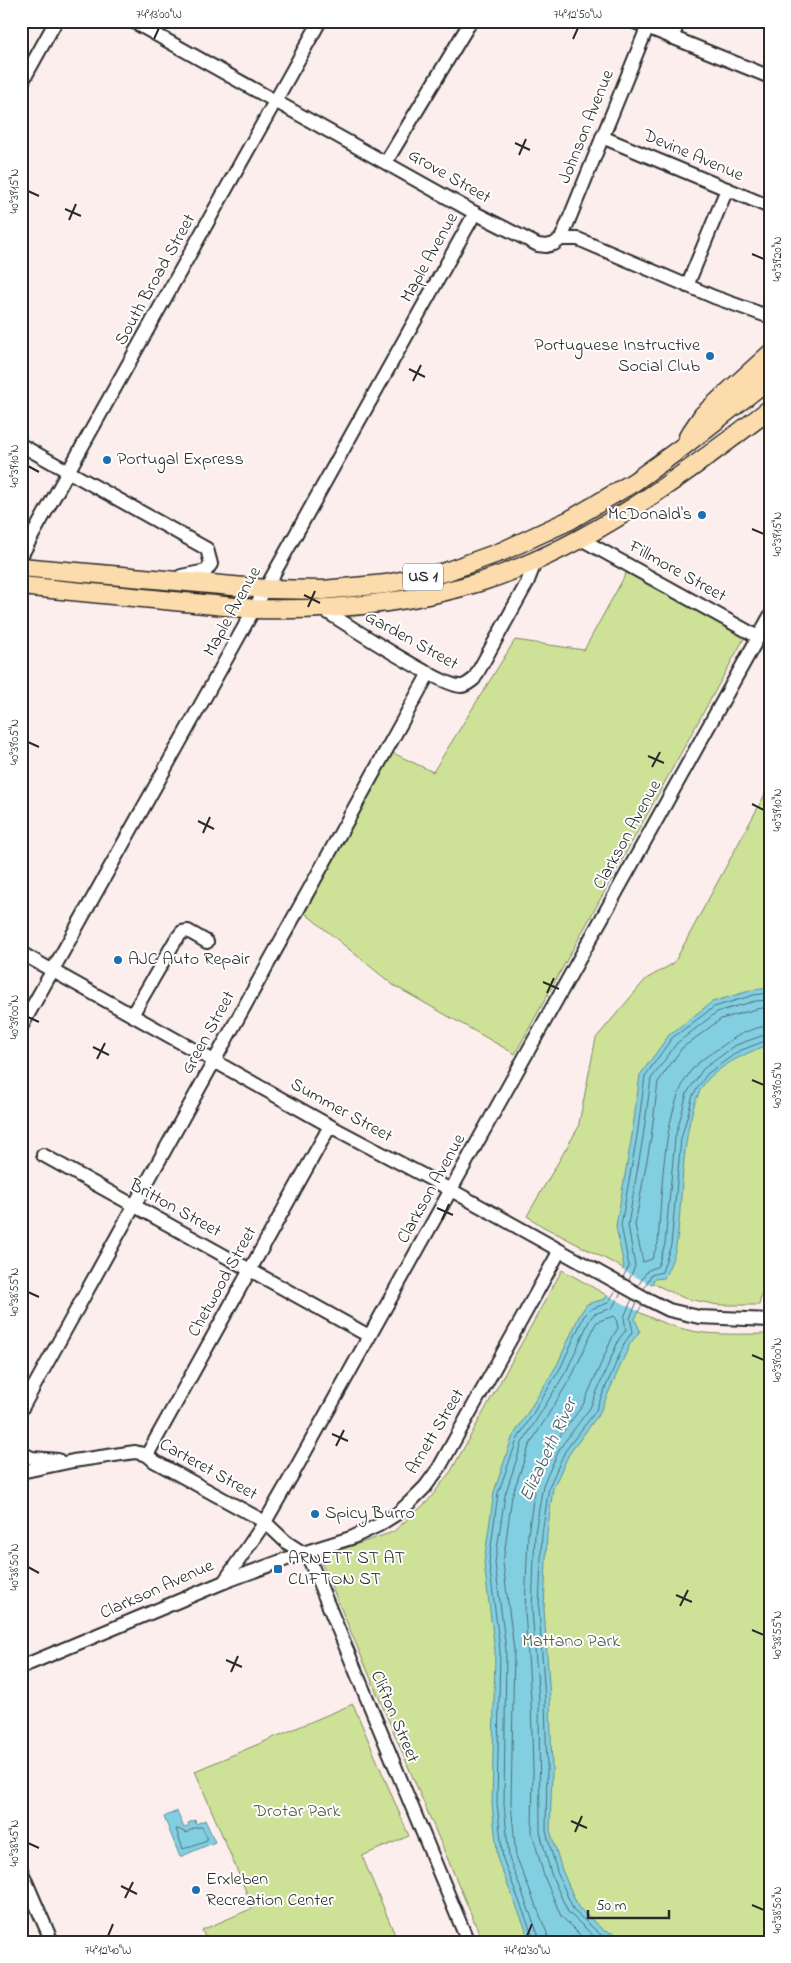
<svg xmlns="http://www.w3.org/2000/svg" width="791" height="1963" font-family="'Indie Flower',sans-serif">
	<style>
		.green { fill: #cde297; stroke: #7c8661 }
		.water { fill: #83cfe2; stroke: #608d99 }
		.pier { fill: #fdeeee }
		.lines { fill: none; stroke-linecap: round; stroke-linejoin: round }
		.shore { stroke: #4e6d74; stroke-width: 1 }
		.minor-casing { stroke: #2b2b2b; stroke-width: 16 }
		.highway-casing { stroke: #2b2b2b; stroke-width: 21 }
		.minor { stroke: #fff; stroke-width: 12 }
		.highway { stroke: #fcdcac; stroke-width: 18 }
		.ticks { fill: none; stroke: #2b2b2b; stroke-width: 2 }
		.poi-dot { fill: #1f6fb2; stroke: #fff; stroke-width: 2 }
		.labels { text-anchor: middle; dominant-baseline: central; stroke-width: 4; stroke-linejoin: round; paint-order: stroke }
		.shield { fill: #fff; stroke: #6b6b6b; stroke-width: 1 }
		.shield-label { font-size: 16px; font-weight: bold; fill: #2b2b2b }
		.street-label { font-size: 18px; fill: #2b2b2b; stroke: #fff }
		.poi-label { font-size: 18px; fill: #2b2b2b; stroke: #fff; text-anchor: start }
		.park-label { font-size: 18px; fill: #545946; stroke: #fff }
		.water-label { font-size: 19px; font-style: italic; fill: #455c62; stroke: #fff }
		.neatline { fill: none; stroke: #2b2b2b; stroke-width: 2 }
		.ticks-label { font-size: 12px; text-anchor: middle; fill: #2b2b2b }
	</style>
	<rect width="100%" height="100%" fill="#fdeeee"/>
	<filter id="ink" filterUnits="userSpaceOnUse"><feTurbulence type="fractalNoise" baseFrequency=".02" numOctaves="2"/><feDisplacementMap in="SourceGraphic" scale="10" xChannelSelector="R" yChannelSelector="G"/><feConvolveMatrix kernelMatrix="1 2 1 2 8 2 1 2 1" color-interpolation-filters="sRGB"/></filter>
	<g filter="url(#ink)">
		<!-- green -->
		<g class="green">
			<path d="M 629,568 L 746,635 L 515,1054 L 393,985 L 301,910 L 389,751 L 433,772 L 515,640 L 584,650 Z"/>
			<path d="M 770,785 L 770,1261 L 759,1305 L 718,1305 L 684,1298 L 652,1283 L 542,1226 L 527,1216 L 578,1128 L 596,1038 L 646,979 L 674,963 Z"/>
			<path d="M 562,1270 C 607,1294 653,1327 705,1333 C 726,1335 748,1334 770,1334 L 770,1942 L 483,1942 L 319,1557 L 393,1532 L 428,1501 L 451,1471 Z"/>
			<path d="M 353,1704 L 409,1836 L 362,1856 L 398,1942 L 207,1942 L 202,1930 L 253,1908 L 195,1771 Z"/>
		</g>
		<!-- water -->
		<g class="water">
			<path d="M 770,988 L 770,1044 C 749,1052 728,1061 710,1077 C 679,1106 684,1204 676,1246 C 674,1257 669,1268 664,1278 L 654,1279 L 635,1319 L 640,1331 L 630,1344 L 599,1414 L 569,1454 L 553,1488 L 547,1534 L 544,1610 L 550,1699 L 552,1770 L 550,1830 L 562,1870 L 578,1907 L 604,1931 L 646,1942 L 531,1942 L 498,1861 L 492,1804 L 495,1651 L 484,1563 L 494,1492 L 512,1438 L 557,1365 L 580,1314 L 587,1304 L 605,1299 L 624,1267 L 616,1226 L 632,1135 L 640,1075 L 669,1035 L 712,1002 L 753,990 Z"/>
			<path d="M 177,1811 L 184,1828 L 189,1826 L 188,1823 L 195,1820 L 196,1824 L 205,1820 L 215,1842 L 180,1857 L 164,1817 Z"/>
		</g>
		<!-- pier -->
		<path class="pier" d="M 620,1269 L 652,1285 L 638,1311 L 605,1294 Z"/>
		<g class="lines">
			<!-- shore -->
			<g class="shore">
				<path d="M 770,1007 L 756,1009 L 721,1019 L 682,1048 L 658,1082 L 651,1138 L 635,1225 L 643,1262 L 652,1259 L 658,1243 C 662,1195 662,1099 696,1065 C 703,1058 713,1052 721,1047 C 734,1037 753,1026 770,1026"/>
				<path d="M 623,1277 L 629,1266 L 621,1225 L 637,1136 L 645,1076 L 672,1038 L 714,1007 L 754,995 L 770,993"/>
				<path d="M 629,1280 L 635,1266 L 628,1225 L 643,1137 L 651,1079 L 677,1043 L 717,1012 L 755,1001 L 770,1000"/>
				<path d="M 638,1286 L 647,1271 L 658,1266 L 665,1244 L 675,1138 L 687,1093 L 703,1069 L 736,1045 L 770,1033"/>
				<path d="M 644,1289 L 651,1275 L 662,1272 L 671,1245 L 681,1139 L 693,1095 L 707,1074 L 739,1051 L 770,1039"/>
				<path d="M 202,1827 L 207,1837 L 207,1840 L 183,1849 L 176,1829 L 178,1829 L 186,1833 L 194,1828 Z"/>
				<path d="M 535,1942 L 503,1859 L 497,1803 L 500,1650 L 489,1562 L 498,1493 L 517,1440 L 561,1367 L 584,1316 L 591,1309 L 608,1303 L 616,1290"/>
				<path d="M 541,1942 L 509,1858 L 504,1803 L 506,1650 L 495,1563 L 505,1495 L 522,1443 L 567,1370 L 590,1319 L 594,1314 L 612,1308 L 621,1293"/>
				<path d="M 549,1942 L 547,1933 L 516,1856 L 511,1803 L 514,1650 L 503,1563 L 512,1496 L 529,1446 L 573,1374 L 596,1323 L 599,1321 L 614,1316 L 616,1318 L 618,1328 L 613,1336 L 583,1405 L 554,1444 L 536,1481 L 528,1534 L 525,1611 L 531,1700 L 533,1770 L 532,1832 L 544,1876 L 561,1916 L 587,1942"/>
				<path d="M 600,1942 L 568,1912 L 551,1874 L 540,1832 L 539,1700 L 532,1610 L 535,1533 L 543,1485 L 560,1448 L 590,1408 L 619,1339 L 626,1330 L 624,1317 L 632,1299"/>
				<path d="M 624,1942 L 601,1935 L 574,1911 L 557,1872 L 546,1831 L 547,1770 L 545,1699 L 539,1610 L 542,1534 L 549,1487 L 565,1451 L 595,1412 L 625,1342 L 633,1331 L 630,1318 L 637,1302"/>
			</g>
			<defs>
				<g id="minor">
					<path d="M 132,21 L 475,213 L 538,245 L 546,246 L 554,244 L 561,239 L 578,239 L 714,297 L 770,317"/>
					<path d="M 632,21 L 770,77"/>
					<path d="M 672,38 L 679,21"/>
					<path d="M 21,84 L 56,21"/>
					<path d="M 602,137 L 770,207"/>
					<path d="M 386,162 L 471,21"/>
					<path d="M 561,239 L 647,28"/>
					<path d="M 687,286 L 727,189"/>
					<path d="M 21,445 L 207,549 L 211,564 L 206,571 L 181,576"/>
					<path d="M 579,538 L 758,637"/>
					<path d="M 21,556 L 320,21"/>
					<path d="M 321,608 C 341,621 444,688 461,686 C 466,686 470,682 474,679 L 527,583 L 536,560"/>
					<path d="M 21,953 L 330,1126 L 451,1190 L 645,1298 L 669,1310 L 699,1317 L 770,1320"/>
					<path d="M 132,1015 L 175,941 L 182,932 L 188,931 L 207,942"/>
					<path d="M 21,1027 L 475,213"/>
					<path d="M 43,1155 L 369,1336"/>
					<path d="M 21,1410 L 429,673"/>
					<path d="M 21,1453 L 32,1458 L 58,1460"/>
					<path d="M 147,1455 L 330,1126"/>
					<path d="M 21,1472 L 73,1461 L 135,1452 L 147,1455 L 154,1461 L 265,1522 L 286,1542 L 303,1553 L 310,1561 L 468,1942"/>
					<path d="M 224,1582 L 265,1522 L 295,1470 L 770,616"/>
					<path d="M 21,1667 L 224,1582 L 303,1553 L 351,1538 L 379,1525 L 398,1513 L 410,1502 L 425,1487 L 439,1468 L 559,1252"/>
					<path d="M 21,1870 L 52,1942"/>
				</g>
				<g id="highway">
					<path d="M 688,437 L 703,415 L 770,354"/>
					<path d="M 21,567 L 266,589 L 323,590 L 386,584 L 445,572 L 503,551 L 570,520 L 634,482 L 681,448 L 770,378"/>
					<path d="M 21,586 L 255,609 C 332,611 409,604 483,581 C 588,547 683,476 770,409"/>
				</g>
			</defs>
			<!-- minor casing -->
			<use href="#minor" class="minor-casing"/>
			<!-- highway casing -->
			<use href="#highway" class="highway-casing"/>
			<!-- minor -->
			<use href="#minor" class="minor"/>
			<!-- highway -->
			<use href="#highway" class="highway"/>
		</g>
	</g>
	<!-- ticks -->
	<path class="ticks" d="M 154,39 L 159,28M 573,39 L 578,28M 515,143 L 530,150M 519,155 L 526,139M 28,191 L 39,196M 65,209 L 81,216M 69,220 L 76,204M 752,254 L 764,259M 409,369 L 425,377M 413,381 L 421,365M 28,466 L 39,472M 752,529 L 764,534M 304,595 L 320,603M 308,607 L 315,591M 28,742 L 39,747M 648,756 L 664,763M 652,767 L 660,752M 752,804 L 764,810M 198,821 L 214,829M 203,833 L 210,817M 543,982 L 559,989M 547,993 L 554,978M 28,1017 L 39,1022M 93,1047 L 109,1055M 97,1059 L 105,1043M 752,1080 L 764,1085M 437,1208 L 453,1215M 442,1220 L 449,1204M 28,1292 L 39,1297M 752,1355 L 764,1360M 332,1434 L 348,1441M 336,1446 L 344,1430M 28,1567 L 39,1573M 676,1595 L 692,1602M 680,1606 L 688,1590M 752,1630 L 764,1635M 226,1660 L 242,1667M 231,1672 L 238,1656M 571,1821 L 587,1828M 575,1832 L 582,1816M 28,1843 L 39,1848M 121,1886 L 137,1894M 125,1898 L 133,1882M 752,1905 L 764,1910M 108,1936 L 113,1924M 527,1936 L 532,1924"/>
	<!-- markers -->
	<g class="poi-dot">
		<circle cx="710" cy="356" r="5"/>
		<circle cx="107" cy="460" r="5"/>
		<circle cx="702" cy="515" r="5"/>
		<circle cx="118" cy="960" r="5"/>
		<circle cx="315" cy="1514" r="5"/>
		<rect x="273" y="1564" width="10" height="10" rx="2.5"/>
		<circle cx="196" cy="1890" r="5"/>
	</g>
	<g class="labels">
		<!-- shield labels -->
		<rect class="shield" x="403" y="563.5" width="40" height="27" rx="4"/>
		<g class="shield-label">
			<text x="423" y="577">US 1</text>
		</g>
		<!-- street labels -->
		<g class="street-label">
			<text transform="translate(587 127) rotate(-68)">Johnson Avenue</text>
			<text transform="translate(693 156) rotate(23)">Devine Avenue</text>
			<text transform="translate(449 177) rotate(30)">Grove Street</text>
			<text transform="translate(430 258) rotate(-61)">Maple Avenue</text>
			<text transform="translate(156 280) rotate(-61)">South Broad Street</text>
			<text transform="translate(677 572) rotate(29)">Fillmore Street</text>
			<text transform="translate(233 612) rotate(-61)">Maple Avenue</text>
			<text transform="translate(411 641) rotate(29)">Garden Street</text>
			<text transform="translate(628 835) rotate(-61)">Clarkson Avenue</text>
			<text transform="translate(209 1033) rotate(-61)">Green Street</text>
			<text transform="translate(341 1111) rotate(29)">Summer Street</text>
			<text transform="translate(432 1189) rotate(-61)">Clarkson Avenue</text>
			<text transform="translate(175 1209) rotate(29)">Britton Street</text>
			<text transform="translate(223 1282) rotate(-61)">Chetwood Street</text>
			<text transform="translate(436 1432) rotate(-59)">Arnett Street</text>
			<text transform="translate(208 1470) rotate(29)">Carteret Street</text>
			<text transform="translate(157 1590) rotate(-24)">Clarkson Avenue</text>
			<text transform="translate(394 1717) rotate(67)">Clifton Street</text>
		</g>
		<!-- poi labels -->
		<g class="poi-label">
			<text x="700" y="346" text-anchor="end">Portuguese Instructive<tspan x="700" dy="21">Social Club</tspan></text>
			<text x="117" y="460">Portugal Express</text>
			<text x="692" y="515" text-anchor="end">McDonald's</text>
			<text x="128" y="960">AJC Auto Repair</text>
			<text x="325" y="1514">Spicy Burro</text>
			<text x="288" y="1559">ARNETT ST AT<tspan x="288" dy="21">CLIFTON ST</tspan></text>
			<text x="206" y="1880">Erxleben<tspan x="206" dy="21">Recreation Center</tspan></text>
		</g>
		<!-- park labels -->
		<g class="park-label">
			<text x="571" y="1642">Mattano Park</text>
			<text x="297" y="1812">Drotar Park</text>
		</g>
		<!-- water labels -->
		<g class="water-label">
			<text transform="translate(549 1450) rotate(-65)">Elizabeth River</text>
		</g>
	</g>
	<!-- margin -->
	<rect width="791" height="1963" fill="none" stroke="#fff" stroke-width="55"/>
	<!-- scale -->
	<path d="M588 1910v8h81v-8" fill="none" stroke="#2b2b2b" stroke-width="2.5"/>
	<text x="596" y="1910" font-size="15" fill="#2b2b2b" stroke="#ffffff" stroke-width="4" paint-order="stroke">50 m</text>
	<rect x="28" y="28" width="736" height="1908" class="neatline"/>
	<g class="ticks-label">
		<text x="159" y="18">74°13'00"W</text>
		<text x="578" y="18">74°12'50"W</text>
		<text transform="translate(14 191) rotate(-90)" y="4">40°39'15"N</text>
		<text transform="translate(777 259) rotate(-90)" y="4">40°39'20"N</text>
		<text transform="translate(14 466) rotate(-90)" y="4">40°39'10"N</text>
		<text transform="translate(777 534) rotate(-90)" y="4">40°39'15"N</text>
		<text transform="translate(14 742) rotate(-90)" y="4">40°39'05"N</text>
		<text transform="translate(777 810) rotate(-90)" y="4">40°39'10"N</text>
		<text transform="translate(14 1017) rotate(-90)" y="4">40°39'00"N</text>
		<text transform="translate(777 1085) rotate(-90)" y="4">40°39'05"N</text>
		<text transform="translate(14 1292) rotate(-90)" y="4">40°38'55"N</text>
		<text transform="translate(777 1360) rotate(-90)" y="4">40°39'00"N</text>
		<text transform="translate(14 1567) rotate(-90)" y="4">40°38'50"N</text>
		<text transform="translate(777 1635) rotate(-90)" y="4">40°38'55"N</text>
		<text transform="translate(14 1843) rotate(-90)" y="4">40°38'45"N</text>
		<text transform="translate(777 1910) rotate(-90)" y="4">40°38'50"N</text>
		<text x="108" y="1954">74°12'40"W</text>
		<text x="527" y="1954">74°12'30"W</text>
	</g>
</svg>
